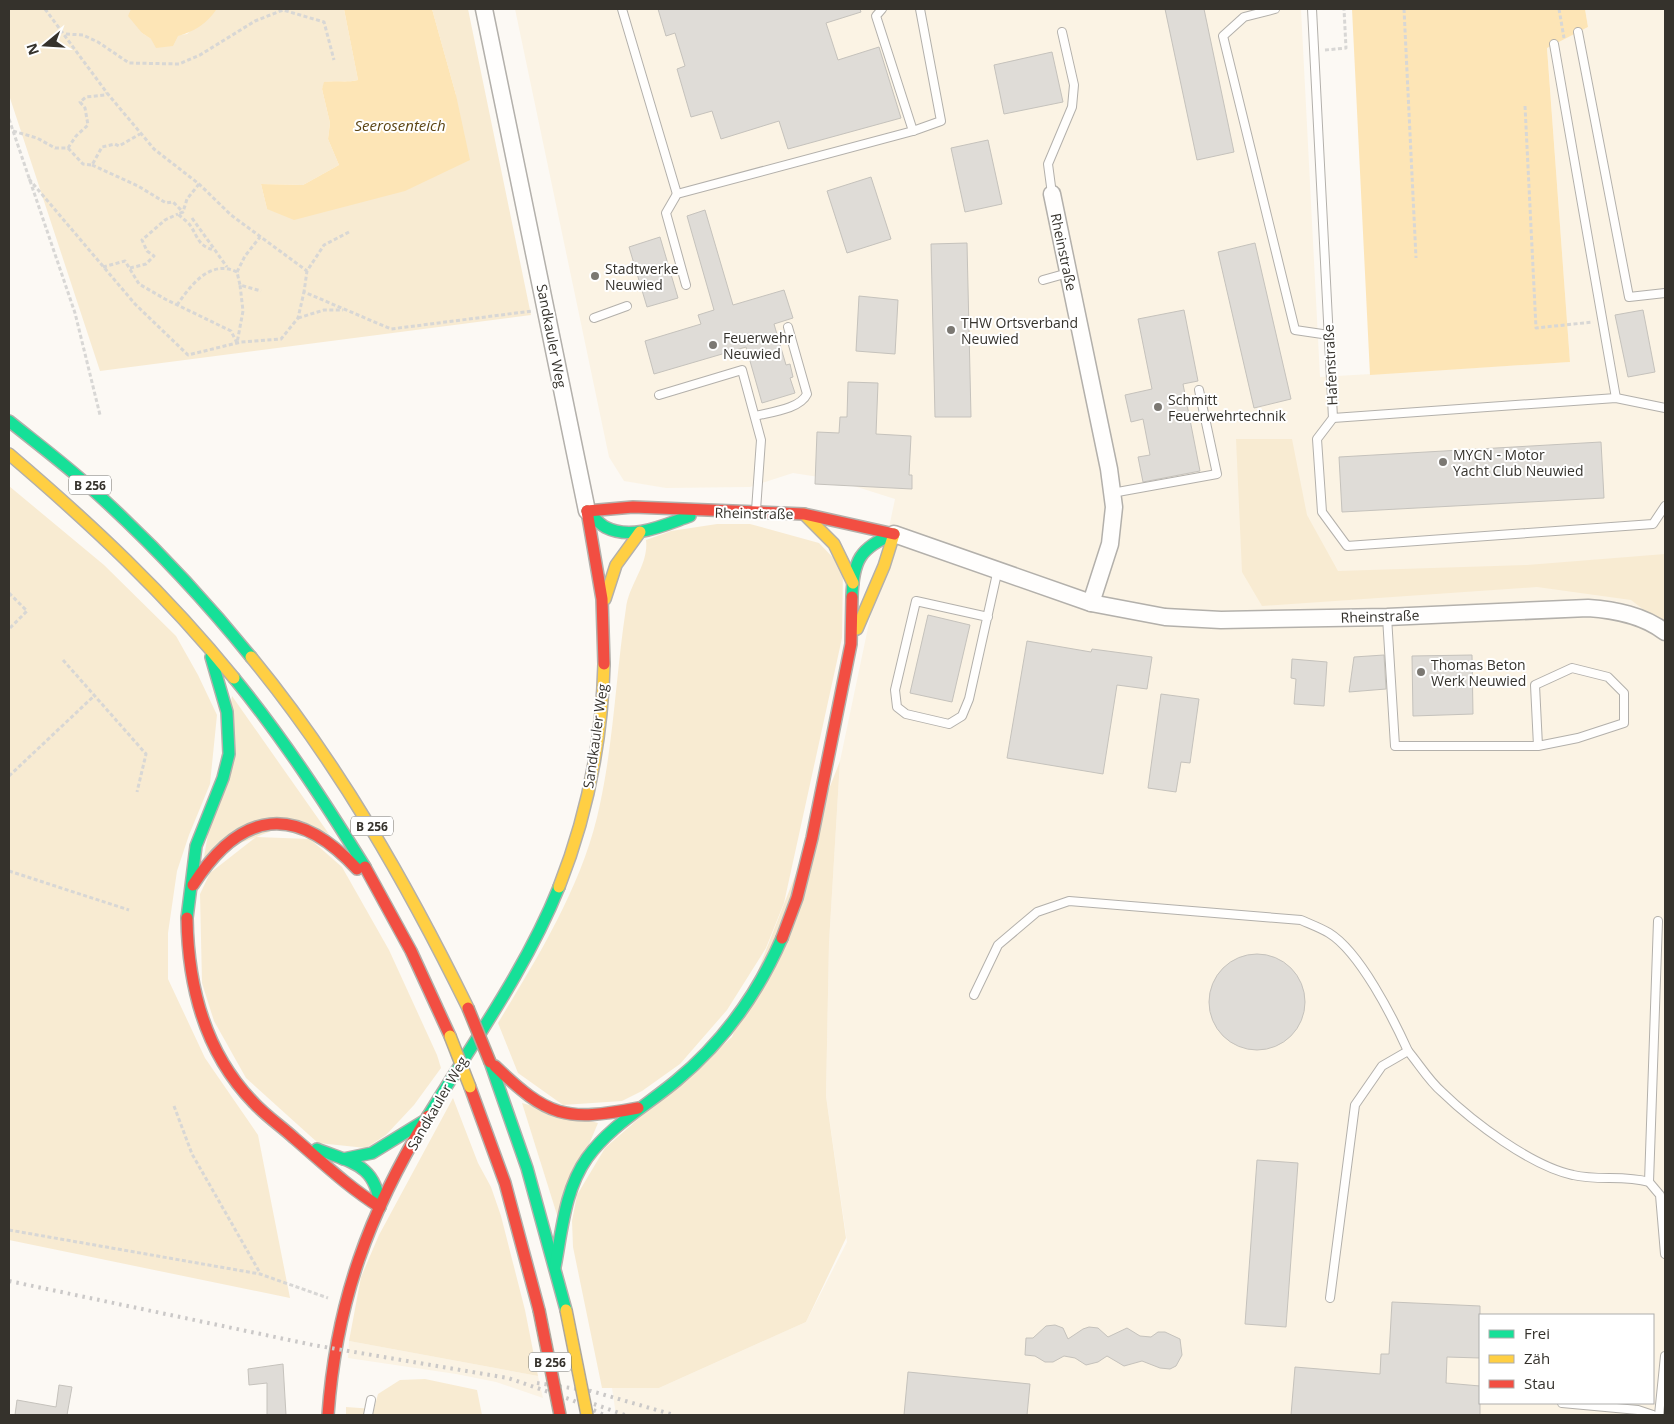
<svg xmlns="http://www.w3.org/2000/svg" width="1674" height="1424" font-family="'Open Sans',sans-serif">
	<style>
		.built { fill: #fbf3e4; fill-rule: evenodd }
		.green { fill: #f8ebd2 }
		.water { fill: #fde5b6 }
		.building { fill: #dfdcd7; stroke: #c5c2bc }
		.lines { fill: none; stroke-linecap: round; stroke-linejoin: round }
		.lane-casing { stroke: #b3b0ab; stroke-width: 10 }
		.street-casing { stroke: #b3b0ab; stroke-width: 19 }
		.fast-casing { stroke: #b3b0ab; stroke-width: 14 }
		.slow-casing { stroke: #b3b0ab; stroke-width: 14 }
		.jam-casing { stroke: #b3b0ab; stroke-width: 14 }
		.path { stroke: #d8d7d5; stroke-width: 3; stroke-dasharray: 4 2.5; stroke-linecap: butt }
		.lane { stroke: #fffefd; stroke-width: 8 }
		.street { stroke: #fffefd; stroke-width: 16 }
		.fast { stroke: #16e098; stroke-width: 11 }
		.slow { stroke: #ffcf43; stroke-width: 11 }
		.jam { stroke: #f24e42; stroke-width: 11 }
		.rail { stroke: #cbc9c8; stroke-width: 4; stroke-dasharray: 2.5 5; stroke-linecap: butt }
		.slow-bridge-casing { stroke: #ada79c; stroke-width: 14; stroke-linecap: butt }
		.jam-bridge-casing { stroke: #ada79c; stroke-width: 14; stroke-linecap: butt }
		.slow-bridge { stroke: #ffcf43; stroke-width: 11 }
		.jam-bridge { stroke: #f24e42; stroke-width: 11 }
		.poi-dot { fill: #7b7872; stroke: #fff; stroke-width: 2 }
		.labels { text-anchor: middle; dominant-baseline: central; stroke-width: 4; stroke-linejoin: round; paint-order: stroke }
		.shield { fill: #fff; stroke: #72706b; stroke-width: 1 }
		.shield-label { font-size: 12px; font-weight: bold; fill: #35322c }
		.street-label { font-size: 14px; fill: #35322c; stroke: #fff }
		.poi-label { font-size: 14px; fill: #35322c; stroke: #fff; text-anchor: start }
		.water-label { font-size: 15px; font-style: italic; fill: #5c4514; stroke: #fff }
	</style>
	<rect width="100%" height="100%" fill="#fcf9f4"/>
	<!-- built -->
	<g class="built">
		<path d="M 515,9 L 1301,9 L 1320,377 L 1570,362 L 1547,47 L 1588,27 L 1585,9 L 1665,9 L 1665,1415 L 616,1415 L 612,1388 L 659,1388 L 806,1322 L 847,1242 L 826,1096 L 829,943 L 840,761 L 895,499 L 832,479 L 793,473 L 750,487 L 666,488 L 624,481 L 609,457 ZM 1480,1315 L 1653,1315 L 1653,1403 L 1480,1403 Z"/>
		<path d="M 349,1341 L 538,1376 L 543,1398 L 496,1382 L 456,1374 L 348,1358 Z"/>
	</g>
	<!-- green -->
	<g class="green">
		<path d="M 9,9 L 131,9 L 142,33 L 151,39 L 187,34 L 216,9 L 344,9 L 358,80 C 343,83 337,80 325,82 L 322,89 L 330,123 L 328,139 L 339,165 L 303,185 L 261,184 L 267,209 L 456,95 L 432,9 L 468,9 L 531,315 L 100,371 L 9,95 Z"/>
		<path d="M 1236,439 L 1292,439 L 1307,515 L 1338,571 L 1527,565 L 1665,554 L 1665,626 L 1631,600 L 1537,587 L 1262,606 L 1242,572 Z"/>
		<path d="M 9,486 L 104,565 L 176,636 L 198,675 L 217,715 L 210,784 L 189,835 L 177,871 L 168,933 L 168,979 L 205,1058 L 258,1135 L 290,1298 L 9,1240 Z"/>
		<path d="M 717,524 L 750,524 L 819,543 L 843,568 L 842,638 L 784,903 L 766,948 L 727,1010 L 680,1064 L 642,1091 L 622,1101 L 563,1105 L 518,1073 L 498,1023 C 539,955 584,883 600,804 C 614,739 616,673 626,608 C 629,584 649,564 646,540 L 671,531 Z"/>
		<path d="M 232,696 L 329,834 L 300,820 L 204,857 Z"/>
		<path d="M 840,761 L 829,943 L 826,1096 L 846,1238 L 806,1322 L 659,1388 L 602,1388 L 573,1247 L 572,1221 L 577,1195 L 605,1148 L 732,1037 Z"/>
		<path d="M 256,837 L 310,839 L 342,867 L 389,950 L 437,1055 L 441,1068 L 414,1105 L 386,1135 L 366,1148 L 318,1143 L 246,1078 L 214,1021 L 202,983 L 200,894 L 210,873 Z"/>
		<path d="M 453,1098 L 478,1163 L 491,1187 L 501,1216 L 525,1310 L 538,1376 L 349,1341 L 361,1277 L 379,1235 Z"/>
		<path d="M 522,1103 L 598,1123 L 558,1218 Z"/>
		<path d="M 425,1379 L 477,1390 L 482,1415 L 346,1415 L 346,1407 L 374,1409 L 378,1394 L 400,1380 Z"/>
	</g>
	<!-- water -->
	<g class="water">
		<path d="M 131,9 L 216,9 L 216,10 C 207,23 194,32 178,36 L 173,46 L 156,48 L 151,39 L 142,33 L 128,16 Z"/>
		<path d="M 344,9 L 432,9 L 456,95 L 470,160 L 405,191 L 294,220 L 267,209 L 261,184 L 303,185 L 339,165 L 328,139 L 330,123 L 322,89 L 324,82 C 336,80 345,83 358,80 Z"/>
		<path d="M 1352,9 L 1585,9 L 1588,27 L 1547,48 L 1570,362 L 1370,375 Z"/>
	</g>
	<!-- building -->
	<g class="building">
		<path d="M 658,9 L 860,9 L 861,12 L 826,23 L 838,60 L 879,47 L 901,118 L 788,149 L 779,121 L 721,139 L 712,111 L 691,117 L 677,69 L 685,66 L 675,33 L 666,36 Z"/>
		<path d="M 1165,9 L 1204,9 L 1234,152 L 1197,160 Z"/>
		<path d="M 1052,52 L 1063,102 L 1004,114 L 994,65 Z"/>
		<path d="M 988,140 L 1002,204 L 965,212 L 951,148 Z"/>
		<path d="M 871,177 L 891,239 L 847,253 L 827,191 Z"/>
		<path d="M 705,210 L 733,305 L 784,290 L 793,318 L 774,324 L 786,365 L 790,364 L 793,377 L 790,378 L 795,393 L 762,403 L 746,347 L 654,374 L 645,341 L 701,324 L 698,315 L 714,310 L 687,216 Z"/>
		<path d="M 660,237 L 678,298 L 647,307 L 629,247 Z"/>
		<path d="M 967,243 L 971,417 L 935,417 L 931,244 Z"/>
		<path d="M 1255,243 L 1291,399 L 1254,408 L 1218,252 Z"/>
		<path d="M 859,296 L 898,300 L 895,354 L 856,351 Z"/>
		<path d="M 1184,310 L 1198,381 L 1183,384 L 1200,471 L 1143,482 L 1138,457 L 1150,455 L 1143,419 L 1131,422 L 1125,395 L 1152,389 L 1138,319 Z"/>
		<path d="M 1643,310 L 1655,372 L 1628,377 L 1615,315 Z"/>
		<path d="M 848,382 L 878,383 L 876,434 L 911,436 L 909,475 L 912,475 L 912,489 L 815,484 L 817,432 L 839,433 L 840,417 L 847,417 Z"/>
		<path d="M 1601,442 L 1604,498 L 1342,512 L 1339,457 Z"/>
		<path d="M 928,615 L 970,625 L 952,702 L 910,693 Z"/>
		<path d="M 1027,641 L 1091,652 L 1092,649 L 1152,657 L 1147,689 L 1117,685 L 1103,774 L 1007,758 Z"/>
		<path d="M 1384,655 L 1386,689 L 1349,692 L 1354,657 Z"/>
		<path d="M 1472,655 L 1473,714 L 1413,716 L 1412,656 Z"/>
		<path d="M 1292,659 L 1327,662 L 1324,706 L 1294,704 L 1296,679 L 1291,678 Z"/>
		<path d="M 1161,694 L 1199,699 L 1190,763 L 1181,762 L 1176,792 L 1148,788 Z"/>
		<circle cx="1257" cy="1002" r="48"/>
		<path d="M 1257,1160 L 1298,1163 L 1286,1327 L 1245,1324 Z"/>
		<path d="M 1392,1302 L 1480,1306 L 1480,1358 L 1447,1357 L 1446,1383 L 1480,1386 L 1480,1415 L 1291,1415 L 1295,1367 L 1380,1374 L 1381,1354 L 1389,1354 Z"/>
		<path d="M 1055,1325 L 1063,1328 L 1068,1339 L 1083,1329 L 1089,1327 L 1098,1328 L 1108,1337 L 1127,1328 L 1140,1336 L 1151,1337 L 1158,1332 L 1165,1332 L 1180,1339 L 1182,1355 L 1176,1366 L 1170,1369 L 1160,1368 L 1142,1361 L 1124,1366 L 1107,1356 L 1098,1362 L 1086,1365 L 1075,1358 L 1064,1356 L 1053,1362 L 1045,1362 L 1035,1356 L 1025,1355 L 1026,1338 L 1033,1338 L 1046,1326 Z"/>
		<path d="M 283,1364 L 286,1415 L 267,1415 L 267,1383 L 249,1385 L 248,1369 Z"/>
		<path d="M 908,1372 L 1030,1384 L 1027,1415 L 904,1415 Z"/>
		<path d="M 59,1385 L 72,1387 L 67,1415 L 15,1415 L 17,1400 L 56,1407 Z"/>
	</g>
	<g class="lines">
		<defs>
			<g id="lane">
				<path d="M 622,9 L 677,194"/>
				<path d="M 882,9 L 876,16 L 913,131 L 941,121 L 920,9"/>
				<path d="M 1275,9 L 1244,17 L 1223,36 L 1295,330 L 1329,335"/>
				<path d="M 1312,9 L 1333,418 L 1616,398 L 1665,408"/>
				<path d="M 1578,32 L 1629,297 L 1665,293"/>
				<path d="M 1554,44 L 1616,398"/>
				<path d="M 1052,194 L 1048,164 L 1072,107 L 1074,85 L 1062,32"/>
				<path d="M 1043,280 L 1068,273"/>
				<path d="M 686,285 L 666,213 L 677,194 L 913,131"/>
				<path d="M 594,318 L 627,306"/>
				<path d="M 659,395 L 742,370 L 761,440 L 756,510"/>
				<path d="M 755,416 C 771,412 800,409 807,394 L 788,327"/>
				<path d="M 1333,418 L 1317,439 L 1322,512 L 1347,546 L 1653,524 L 1665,506"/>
				<path d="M 1112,493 L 1217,474 L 1199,390"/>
				<path d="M 988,617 L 916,601 L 895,690 L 897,707 L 906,714 L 949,724 L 962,716 L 969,699 L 998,569"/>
				<path d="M 1387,617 L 1395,746 L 1538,746 L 1535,685 L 1572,668 L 1608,677 L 1624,693 L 1624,723 L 1578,738 L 1538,746"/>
				<path d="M 1658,921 L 1649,1182 L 1660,1195 L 1665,1254"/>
				<path d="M 974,995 L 998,945 L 1037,912 L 1069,901 L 1301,920 C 1310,924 1321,928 1329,933 C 1360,952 1393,1018 1408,1051"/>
				<path d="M 1330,1298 L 1355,1105 L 1382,1066 L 1408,1051 C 1419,1064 1429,1081 1442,1092 C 1473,1122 1531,1166 1573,1175 C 1598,1181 1624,1175 1649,1182"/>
				<path d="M 1562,1403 L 1638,1410 L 1653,1415"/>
				<path d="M 368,1415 L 371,1400"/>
				<path d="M 1659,1415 L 1665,1356"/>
			</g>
			<g id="street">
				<path d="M 484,9 L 587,511"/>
				<path d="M 1052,194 L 1109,469 L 1114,507 L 1110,544 L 1091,603"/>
				<path d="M 894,534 L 1091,603 L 1165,617 L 1221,620 L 1387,617 L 1588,608 C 1615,610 1643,615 1665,632"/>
			</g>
			<g id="fast">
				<path d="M 9,421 C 34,441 59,460 83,481 C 144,535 200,594 251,657"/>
				<path d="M 587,511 C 593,516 598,523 605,527 C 632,541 664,525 690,516"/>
				<path d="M 852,597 C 853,561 860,547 894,534"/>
				<path d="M 234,678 C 283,738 324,801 365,867"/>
				<path d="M 187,918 L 196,846 L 223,778 L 229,754 L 227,712 L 211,657"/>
				<path d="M 490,1062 L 527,1168 L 566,1310"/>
				<path d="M 428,1116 C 474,1041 526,969 559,887"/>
				<path d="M 317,1149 C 352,1163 376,1164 380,1207"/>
				<path d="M 343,1159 L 372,1153 L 424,1121"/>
				<path d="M 555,1267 C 562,1230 565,1189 587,1158 C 610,1126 646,1106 676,1081 C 722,1043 758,993 782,938"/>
			</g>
			<g id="slow">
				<path d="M 9,454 C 90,523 167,595 234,678"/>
				<path d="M 804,514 L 834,544 L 853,583"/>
				<path d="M 605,599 L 616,565 L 640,532"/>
				<path d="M 857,629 L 884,566 L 894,534"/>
				<path d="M 251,657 C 339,764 407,884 468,1008"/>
				<path d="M 559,887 C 587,816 602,741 604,664"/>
			</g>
			<g id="jam">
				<path d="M 587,511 L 633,507 L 804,514 L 894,534"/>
				<path d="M 587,511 L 602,599 L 604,664"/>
				<path d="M 365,867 L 411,951 L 450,1036"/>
				<path d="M 193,885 C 241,810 296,803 357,869"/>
				<path d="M 187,918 C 188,986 205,1053 254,1103 C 266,1116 281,1126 294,1138 C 322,1162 348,1187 380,1207"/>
				<path d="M 782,938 L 797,898 L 812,838 L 851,644 L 852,597"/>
				<path d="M 495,1066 C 548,1117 565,1122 638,1108"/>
				<path d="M 470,1087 L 505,1183 L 539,1310"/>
				<path d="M 328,1415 C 336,1302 369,1213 428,1116"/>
			</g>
		</defs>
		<!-- lane casing -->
		<use href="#lane" class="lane-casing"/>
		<!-- street casing -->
		<use href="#street" class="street-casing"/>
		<!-- fast casing -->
		<use href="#fast" class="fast-casing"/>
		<!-- slow casing -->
		<use href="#slow" class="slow-casing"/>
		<!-- jam casing -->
		<use href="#jam" class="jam-casing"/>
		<!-- path -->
		<g class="path">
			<path d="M 45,9 L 107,93 L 154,149 L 199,184 L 231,215 L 307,271"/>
			<path d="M 1404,9 L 1416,258"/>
			<path d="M 1559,9 L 1564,38"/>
			<path d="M 66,34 L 83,35 L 98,42 L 129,63 L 179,64 L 200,55 L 255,21 L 283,10 L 324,22 L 334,60"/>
			<path d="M 1325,50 L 1346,48 L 1344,9"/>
			<path d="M 1525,106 L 1536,328 L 1593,322"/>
			<path d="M 9,119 L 75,313 L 100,415"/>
			<path d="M 13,131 L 37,138 L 55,148 L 68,148 L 76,136 L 88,125 L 85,108 L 80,102 L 86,97 L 105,95 L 107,93"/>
			<path d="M 68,148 L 83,164 L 92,165 L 102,147 L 115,144 L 119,146 L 140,134"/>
			<path d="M 92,165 L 138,186 L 166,203 L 173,202 L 183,212"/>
			<path d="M 29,179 L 135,304 L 188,355 L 241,342 L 281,339 L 298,318 L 304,292"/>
			<path d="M 199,184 L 187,199 L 183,212 L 178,214 C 182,218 187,221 190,225 C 198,237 198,246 214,250"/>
			<path d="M 192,218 L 227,267"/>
			<path d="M 349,232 L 324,245 L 307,271 L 304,292 L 391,329 L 532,311"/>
			<path d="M 103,267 L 125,261 L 139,284 L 165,299 L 231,331 L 237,343 L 243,311 L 240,285 L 261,291"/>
			<path d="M 130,268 L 146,264 L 154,256 L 147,251 L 142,240 L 165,220 L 178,214"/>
			<path d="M 237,272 L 245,256 L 260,237"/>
			<path d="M 177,305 C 191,285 210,259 237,272 L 240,285"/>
			<path d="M 298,318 L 324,310 L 343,310"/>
			<path d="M 9,593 L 27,611 L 9,629"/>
			<path d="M 63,660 L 146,754 L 137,792"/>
			<path d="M 9,776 L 95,695"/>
			<path d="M 9,871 L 129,910"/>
			<path d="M 174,1106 L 192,1154 L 260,1273"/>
			<path d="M 9,1230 L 260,1274 L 328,1298"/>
		</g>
		<!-- lane -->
		<use href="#lane" class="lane"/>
		<!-- street -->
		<use href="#street" class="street"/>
		<!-- fast -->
		<use href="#fast" class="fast"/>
		<!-- slow -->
		<use href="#slow" class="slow"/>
		<!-- jam -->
		<use href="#jam" class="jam"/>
		<!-- rail -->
		<g class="rail">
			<path d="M 9,1281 L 313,1345 L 508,1378 L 572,1400 L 604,1415"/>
			<path d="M 537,1383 L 591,1391 L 674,1415"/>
			<path d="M 594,1404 L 625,1415"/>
		</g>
		<defs>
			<g id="slow-bridge">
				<path d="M 450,1036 L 470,1087"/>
				<path d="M 566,1310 L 587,1415"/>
			</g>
			<g id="jam-bridge">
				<path d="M 468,1008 L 490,1062"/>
				<path d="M 539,1310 L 560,1415"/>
			</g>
		</defs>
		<!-- slow-bridge casing -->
		<use href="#slow-bridge" class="slow-bridge-casing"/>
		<!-- jam-bridge casing -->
		<use href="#jam-bridge" class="jam-bridge-casing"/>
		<!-- slow-bridge -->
		<use href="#slow-bridge" class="slow-bridge"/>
		<!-- jam-bridge -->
		<use href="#jam-bridge" class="jam-bridge"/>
	</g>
	<!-- markers -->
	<g class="poi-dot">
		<circle cx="595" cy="276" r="5"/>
		<circle cx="951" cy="330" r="5"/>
		<circle cx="713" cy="345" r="5"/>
		<circle cx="1158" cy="407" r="5"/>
		<circle cx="1443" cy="462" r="5"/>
		<circle cx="1421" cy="672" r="5"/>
	</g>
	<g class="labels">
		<!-- shield labels -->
		<g class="shield">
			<rect x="69" y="475.5" width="42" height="19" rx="4"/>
			<rect x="351" y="816.5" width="42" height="19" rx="4"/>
			<rect x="529" y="1352.5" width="42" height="19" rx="4"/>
		</g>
		<g class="shield-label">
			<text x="90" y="485">B 256</text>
			<text x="372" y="826">B 256</text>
			<text x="550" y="1362">B 256</text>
		</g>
		<!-- street labels -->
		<g class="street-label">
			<text transform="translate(1064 252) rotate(78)">Rheinstraße</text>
			<text transform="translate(552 336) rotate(79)">Sandkauler Weg</text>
			<text transform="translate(1330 365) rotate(-93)">Hafenstraße</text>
			<text transform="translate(754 513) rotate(1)">Rheinstraße</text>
			<text transform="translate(1380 616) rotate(-2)">Rheinstraße</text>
			<text transform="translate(595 736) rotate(-82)">Sandkauler Weg</text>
			<text transform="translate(437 1103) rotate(-60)">Sandkauler Weg</text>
		</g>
		<!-- poi labels -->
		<g class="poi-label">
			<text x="605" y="268">Stadtwerke<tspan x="605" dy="16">Neuwied</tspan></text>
			<text x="961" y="322">THW Ortsverband<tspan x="961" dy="16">Neuwied</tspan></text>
			<text x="723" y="337">Feuerwehr<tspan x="723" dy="16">Neuwied</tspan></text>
			<text x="1168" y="399">Schmitt<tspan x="1168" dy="16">Feuerwehrtechnik</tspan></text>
			<text x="1453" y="454">MYCN - Motor<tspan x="1453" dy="16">Yacht Club Neuwied</tspan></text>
			<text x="1431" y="664">Thomas Beton<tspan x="1431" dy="16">Werk Neuwied</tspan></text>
		</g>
		<!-- water labels -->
		<g class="water-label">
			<text x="400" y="125">Seerosenteich</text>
		</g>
	</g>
	<!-- border -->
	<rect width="1674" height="1424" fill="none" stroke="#35322c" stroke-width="20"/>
	<!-- legend -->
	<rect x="1479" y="1314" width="175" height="90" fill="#ffffff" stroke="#aeadab"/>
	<rect x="1489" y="1330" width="25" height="8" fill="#16e098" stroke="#aeadab"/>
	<text x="1524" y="1339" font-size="15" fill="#35322c">Frei</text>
	<rect x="1489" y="1355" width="25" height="8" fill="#ffcf43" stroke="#aeadab"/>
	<text x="1524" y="1364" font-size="15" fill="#35322c">Zäh</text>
	<rect x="1489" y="1380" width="25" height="8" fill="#f24e42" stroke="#aeadab"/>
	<text x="1524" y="1389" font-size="15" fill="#35322c">Stau</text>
	<!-- north arrow -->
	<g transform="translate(45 45) rotate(252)" stroke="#ffffff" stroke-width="4" paint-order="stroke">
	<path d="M0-4L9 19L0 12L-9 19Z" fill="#35322c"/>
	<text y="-8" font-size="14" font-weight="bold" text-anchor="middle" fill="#35322c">N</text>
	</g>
</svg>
